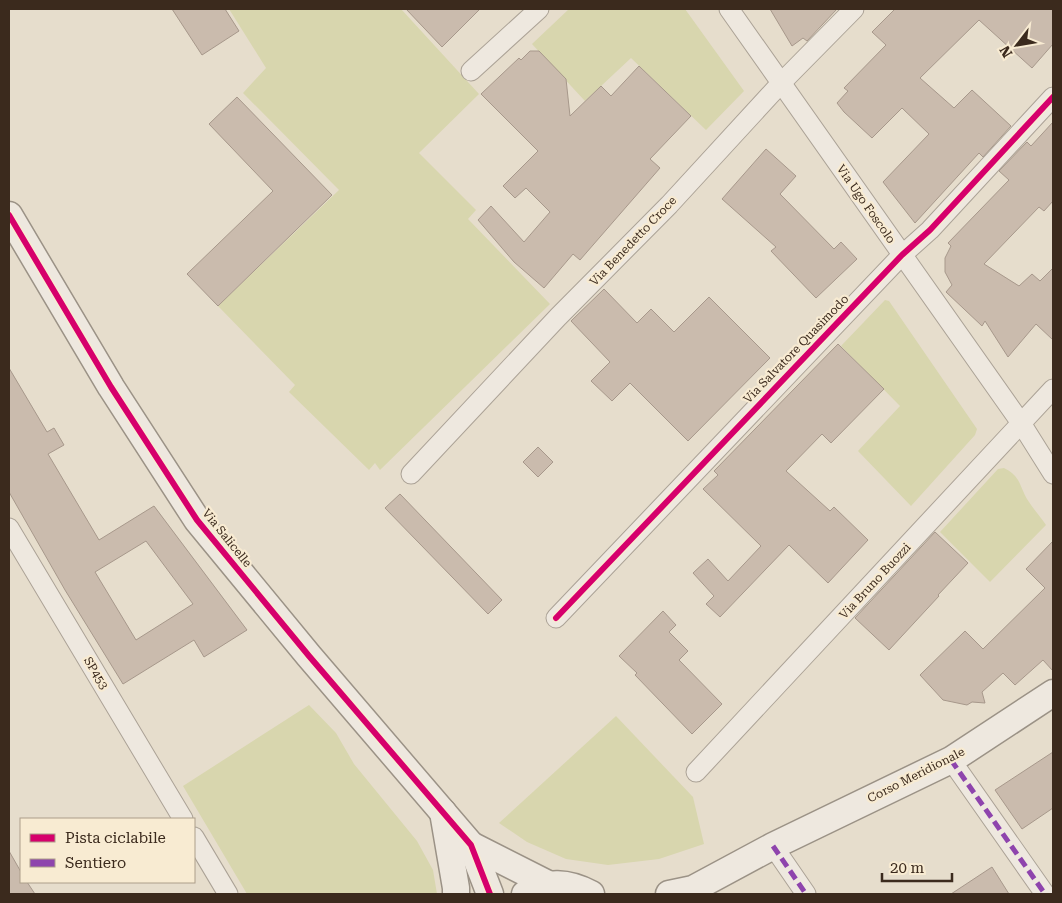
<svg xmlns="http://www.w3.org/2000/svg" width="1062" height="903" font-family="'Roboto Serif',serif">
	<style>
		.green { fill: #d8d6ae }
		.building { fill: #cabbad; stroke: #a7988b; fill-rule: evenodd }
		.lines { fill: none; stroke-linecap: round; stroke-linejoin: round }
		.street-casing { stroke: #aba296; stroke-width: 21 }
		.secondary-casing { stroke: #9b9286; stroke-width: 29 }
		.street { stroke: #eee8df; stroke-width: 19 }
		.secondary { stroke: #eee8df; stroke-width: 26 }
		.quiet { stroke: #8e44ad; stroke-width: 5; stroke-dasharray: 10 5; stroke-linecap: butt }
		.cycleway-casing { stroke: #f8ebd2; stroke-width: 9 }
		.cycleway { stroke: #d6006c; stroke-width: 6 }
		.labels { text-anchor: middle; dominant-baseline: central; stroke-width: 4.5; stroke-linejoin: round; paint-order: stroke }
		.street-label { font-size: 12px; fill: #3b2a1d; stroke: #f8ebd2 }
	</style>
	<rect width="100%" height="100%" fill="#e6ddcc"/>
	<!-- green -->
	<g class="green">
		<path d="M 229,9 L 401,9 L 479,94 L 419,153 L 476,210 L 468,219 L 550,304 L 380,470 L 375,463 L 369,470 L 289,392 L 295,385 L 218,306 L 339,190 L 243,93 L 266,68 Z"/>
		<path d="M 569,9 L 685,9 L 744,91 L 706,130 L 631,58 L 585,101 L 532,44 Z"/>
		<path d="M 885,300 L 889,301 L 977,429 L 975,435 L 911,506 L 858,451 L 900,406 L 841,346 Z"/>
		<path d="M 1004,468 C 1022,477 1019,487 1029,502 C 1034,510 1041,517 1046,525 L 990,582 L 940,532 L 998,469 Z"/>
		<path d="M 309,705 L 336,733 L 354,764 L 417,841 L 433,870 L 437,894 L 247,894 L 183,786 Z"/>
		<path d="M 616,716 L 693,797 L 704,844 L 659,859 L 608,865 L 566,859 L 527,842 L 499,823 Z"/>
	</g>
	<!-- building -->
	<g class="building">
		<path d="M 172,9 L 225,9 L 239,31 L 202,55 Z"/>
		<path d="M 406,9 L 480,9 L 442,47 Z"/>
		<path d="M 770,9 L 837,9 L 807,41 L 803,38 L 792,46 Z"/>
		<path d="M 895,9 L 1053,9 L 1053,44 L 1032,68 L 979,20 L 920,78 L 954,108 L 972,90 L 1011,126 L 983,157 L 979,153 L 915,223 L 883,182 L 929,134 L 902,108 L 872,138 L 844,112 L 837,103 L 848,91 L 844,88 L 886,45 L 872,32 Z"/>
		<path d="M 530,51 L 539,51 L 566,79 L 570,116 L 601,86 L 611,96 L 639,66 L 691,116 L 650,159 L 660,168 L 580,260 L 573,254 L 544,288 L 514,262 L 478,220 L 491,206 L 524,242 L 550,212 L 526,188 L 515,198 L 503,186 L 538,151 L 481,94 L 519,58 L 521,60 Z"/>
		<path d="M 237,97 L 332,195 L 218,306 L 187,274 L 273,191 L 209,124 Z"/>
		<path d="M 1053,122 L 1053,201 L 1044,211 L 1039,207 L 984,264 L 1019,286 L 1032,274 L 1040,281 L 1053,268 L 1053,340 L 1036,324 L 1008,357 L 985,321 L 982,326 L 946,292 L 952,285 L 945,272 L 945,258 L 951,246 L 948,243 L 1009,180 L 999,171 L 1027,142 L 1031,146 Z"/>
		<path d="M 766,149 L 796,176 L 780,194 L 834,249 L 841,242 L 857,259 L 816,298 L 771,251 L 776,247 L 722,199 Z"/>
		<path d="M 604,289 L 637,323 L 651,309 L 674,332 L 709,297 L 770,358 L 688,441 L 630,383 L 612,401 L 591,381 L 610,362 L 571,321 Z"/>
		<path d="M 838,344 L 884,389 L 831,443 L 822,434 L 786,471 L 830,511 L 834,507 L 868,540 L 828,583 L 789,545 L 720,617 L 706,604 L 714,596 L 693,573 L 708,559 L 728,581 L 761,546 L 703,489 L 718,475 L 714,471 Z"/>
		<path d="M 9,368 L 47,432 L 54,428 L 64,445 L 48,454 L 99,540 L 154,506 L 247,630 L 204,657 L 194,640 L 123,684 L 65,590 L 9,492 ZM 146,541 L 193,604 L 136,640 L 95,572 Z"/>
		<path d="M 538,447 L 553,462 L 538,477 L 523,462 Z"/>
		<path d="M 400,494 L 502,600 L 488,614 L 385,508 Z"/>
		<path d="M 935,532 L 968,563 L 938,595 L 939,596 L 889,650 L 855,618 Z"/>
		<path d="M 1053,541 L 1053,671 L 1043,660 L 1015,685 L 1003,673 L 982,692 L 985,703 L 972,702 L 967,705 L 943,700 L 920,675 L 965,631 L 983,649 L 1045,588 L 1026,569 Z"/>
		<path d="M 663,611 L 676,625 L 669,632 L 688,651 L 679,660 L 722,704 L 692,734 L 635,675 L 637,673 L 619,656 Z"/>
		<path d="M 1053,752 L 1053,808 L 1022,829 L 995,790 Z"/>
		<path d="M 9,851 L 21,872 L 21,882 L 27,882 L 35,894 L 9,894 Z"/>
		<path d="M 992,867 L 1009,894 L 951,894 Z"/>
	</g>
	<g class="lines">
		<defs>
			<g id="street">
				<path d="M 729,9 L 1021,423 L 1053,474"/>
				<path d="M 471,71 L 539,9"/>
				<path d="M 411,474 L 558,317 L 669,205 L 782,82 L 854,9"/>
				<path d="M 9,528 L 183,819"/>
				<path d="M 556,618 L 902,255 L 930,230 L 1053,97"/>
				<path d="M 951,760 L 1045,894"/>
				<path d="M 696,772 L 1053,389"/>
				<path d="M 194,837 L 228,894"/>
				<path d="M 773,846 L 806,894"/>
			</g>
			<g id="secondary">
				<path d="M 9,215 L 111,387 L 197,520 L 309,656 L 471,845 L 490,894"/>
				<path d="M 443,812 L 456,888 L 456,894"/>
				<path d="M 471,845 L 548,884"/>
				<path d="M 525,894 C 546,880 569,882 591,894"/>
				<path d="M 669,894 L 693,889 L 773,846 L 951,760 L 1053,693"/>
			</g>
		</defs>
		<!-- street casing -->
		<use href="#street" class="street-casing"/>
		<!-- secondary casing -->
		<use href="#secondary" class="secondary-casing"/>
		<!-- street -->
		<use href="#street" class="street"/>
		<!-- secondary -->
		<use href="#secondary" class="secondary"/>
		<!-- quiet -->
		<g class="quiet">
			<path d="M 951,760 L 1045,894"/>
			<path d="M 773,846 L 806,894"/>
		</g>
		<defs>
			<g id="cycleway">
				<path d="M 9,215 L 111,387 L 197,520 L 309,656 L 471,845 L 490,894"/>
				<path d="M 556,618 L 902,255 L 930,230 L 1053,97"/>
			</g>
		</defs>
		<!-- cycleway casing -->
		<use href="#cycleway" class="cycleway-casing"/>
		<!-- cycleway -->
		<use href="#cycleway" class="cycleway"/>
	</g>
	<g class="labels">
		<!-- street labels -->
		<g class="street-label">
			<text transform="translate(866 204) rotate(55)">Via Ugo Foscolo</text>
			<text transform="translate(633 241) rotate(-46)">Via Benedetto Croce</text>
			<text transform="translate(796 349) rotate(-46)">Via Salvatore Quasimodo</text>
			<text transform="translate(227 538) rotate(51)">Via Salicelle</text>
			<text transform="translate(875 581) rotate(-47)">Via Bruno Buozzi</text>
			<text transform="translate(96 673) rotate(59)">SP453</text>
			<text transform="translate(916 775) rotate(-27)">Corso Meridionale</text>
		</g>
	</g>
	<!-- border -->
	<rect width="1062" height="903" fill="none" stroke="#3b2a1d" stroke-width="20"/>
	<!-- legend -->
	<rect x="20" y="818" width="175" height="65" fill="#f8ebd2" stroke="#ac9e8a"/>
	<rect x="30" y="834" width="25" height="8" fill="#d6006c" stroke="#ac9e8a"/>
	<text x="65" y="843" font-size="15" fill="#3b2a1d">Pista ciclabile</text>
	<rect x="30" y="859" width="25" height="8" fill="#8e44ad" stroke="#ac9e8a"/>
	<text x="65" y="868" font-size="15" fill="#3b2a1d">Sentiero</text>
	<!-- north arrow -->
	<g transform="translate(1017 45) rotate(239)" stroke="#f8ebd2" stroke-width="4" paint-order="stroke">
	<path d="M0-4L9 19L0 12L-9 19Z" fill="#3b2a1d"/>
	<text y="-8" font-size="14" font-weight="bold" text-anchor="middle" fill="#3b2a1d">N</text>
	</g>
	<!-- scale -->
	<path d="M882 873v8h70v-8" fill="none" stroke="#3b2a1d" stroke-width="2.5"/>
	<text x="890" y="873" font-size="15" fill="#3b2a1d" stroke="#f8ebd2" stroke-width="4" paint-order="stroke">20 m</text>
</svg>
